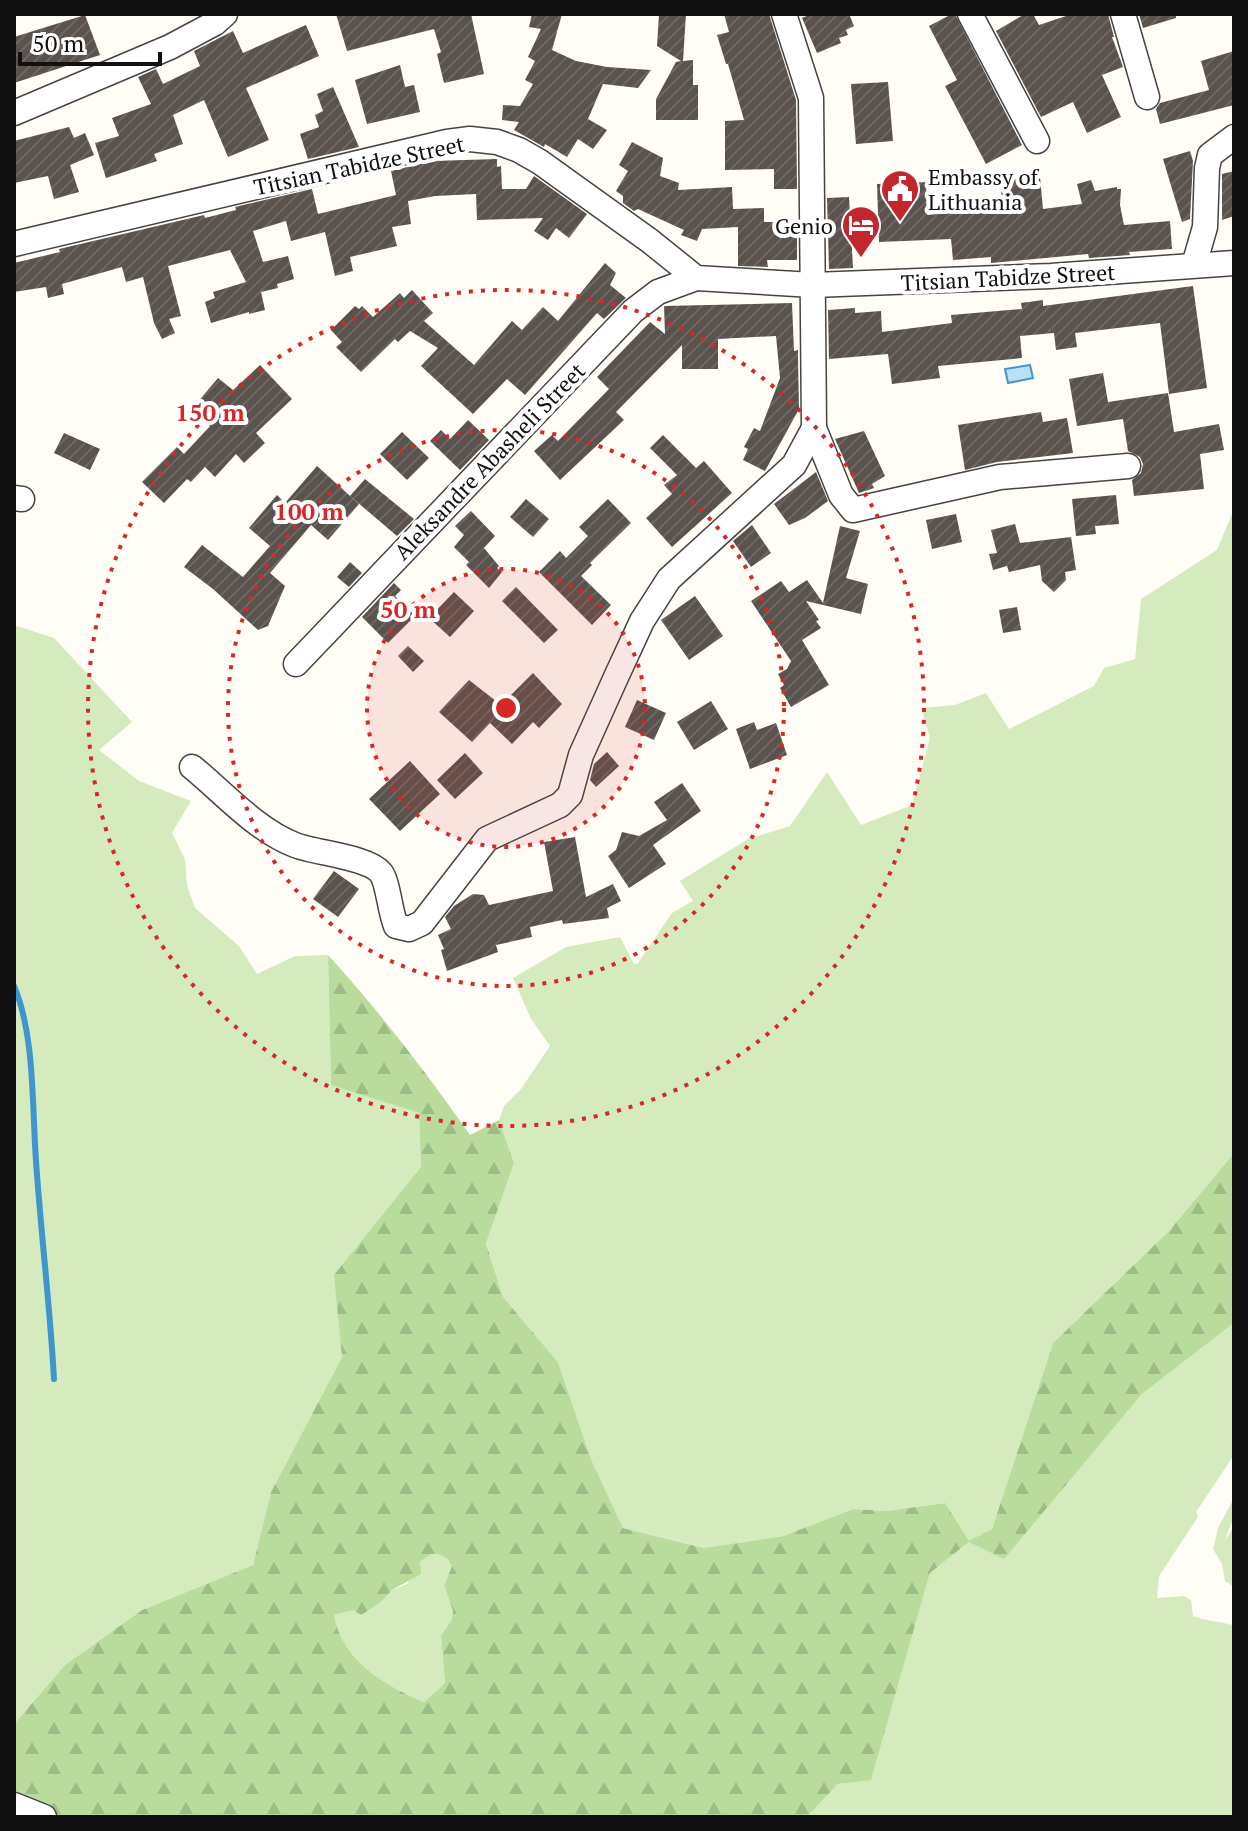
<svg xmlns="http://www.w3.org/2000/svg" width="1248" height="1831" font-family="'PT Serif',serif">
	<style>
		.grass { fill: #d5ebbd }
		.forest { fill: url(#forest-firs); fill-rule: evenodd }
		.water { fill: #b9e0f7; stroke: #3f96cf; stroke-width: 2 }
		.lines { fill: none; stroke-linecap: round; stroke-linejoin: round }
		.stream { stroke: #3f96cf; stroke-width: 6 }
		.building { fill: url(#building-hatch) }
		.minor-casing { stroke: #444; stroke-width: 27 }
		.minor { stroke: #fff; stroke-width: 24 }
		.ring { fill: none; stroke: #d62828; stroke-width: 4; stroke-dasharray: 4 8 }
		.labels { text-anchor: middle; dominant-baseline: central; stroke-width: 8; stroke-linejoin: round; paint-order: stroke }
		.street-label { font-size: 22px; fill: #111; stroke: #fff }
		.poi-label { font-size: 22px; fill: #111; stroke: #fff; text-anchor: start }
		.centre { fill: #d62828; stroke: #fff; stroke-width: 4 }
		.ring-label { font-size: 24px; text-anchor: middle; font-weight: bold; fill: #d62828; stroke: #fff; stroke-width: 8; stroke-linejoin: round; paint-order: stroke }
	</style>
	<defs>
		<pattern id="forest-firs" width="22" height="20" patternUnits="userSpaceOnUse" patternTransform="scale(2)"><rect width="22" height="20" fill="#b9dc9c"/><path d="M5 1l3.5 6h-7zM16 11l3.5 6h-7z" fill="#9ebc85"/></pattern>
		<pattern id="building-hatch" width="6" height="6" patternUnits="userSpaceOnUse" patternTransform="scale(2)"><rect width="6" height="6" fill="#5a524d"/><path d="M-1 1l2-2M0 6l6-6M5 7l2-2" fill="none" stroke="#6d6662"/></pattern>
	</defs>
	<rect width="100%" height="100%" fill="#fffdf5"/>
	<!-- grass -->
	<g class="grass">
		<path d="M 1234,509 L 1234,1153 L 1168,1232 L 1053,1343 L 992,1529 L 1004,1558 L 1142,1394 L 1234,1323 L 1234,1455 L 1196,1512 L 1198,1517 L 1159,1576 L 1157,1598 L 1184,1596 L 1191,1600 L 1193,1616 C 1205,1621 1219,1621 1232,1625 L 1234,1629 L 1234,1817 L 807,1817 L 838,1784 L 871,1779 L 930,1573 L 969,1542 L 944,1503 L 886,1511 L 853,1509 L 783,1536 L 705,1548 L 623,1528 L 591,1459 L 558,1362 L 503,1297 L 486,1242 L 514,1163 L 499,1120 L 504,1106 L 521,1089 L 550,1046 L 531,1019 L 513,978 L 566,947 L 620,937 L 634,964 L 638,963 L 672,913 L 693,901 L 680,881 L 748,839 L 790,826 L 827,772 L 861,825 L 912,805 L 930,738 L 921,708 L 955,705 L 986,693 L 1009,729 L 1094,686 L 1104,668 L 1135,659 L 1141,599 L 1217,550 Z"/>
		<path d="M 14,625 L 54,638 L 132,722 L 99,750 L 139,781 L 191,801 L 172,833 L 185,859 L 187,886 L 195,908 L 239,946 L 257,974 L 295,956 L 328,955 L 331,1084 L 419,1113 L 421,1167 L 335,1275 L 342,1357 L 271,1492 L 253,1565 L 142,1610 L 65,1665 L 14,1724 Z"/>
		<path d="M 1234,1498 L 1234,1517 L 1224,1542 L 1234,1526 L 1233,1586 L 1225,1581 L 1222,1564 L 1213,1549 L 1218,1528 Z"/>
		<path d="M 431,1554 C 441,1554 448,1557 452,1566 L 444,1585 L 453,1611 L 452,1619 L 441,1637 L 445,1683 L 424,1702 C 385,1686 342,1659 333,1615 L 381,1602 L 392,1590 L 407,1584 L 420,1562 Z"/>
	</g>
	<!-- forest -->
	<path class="forest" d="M 328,955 C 380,1012 426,1072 470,1135 L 499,1120 L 514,1163 L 486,1243 L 503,1297 L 558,1362 L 591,1459 L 623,1528 L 704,1548 L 783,1536 L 853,1509 L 886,1511 L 945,1503 L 969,1541 L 992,1529 L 1053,1343 L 1168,1232 L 1234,1153 L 1234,1323 L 1142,1394 L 1004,1559 L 969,1542 L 930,1573 L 871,1780 L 838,1784 L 807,1817 L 14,1817 L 14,1724 L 65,1665 L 142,1610 L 253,1565 L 271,1492 L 342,1357 L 334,1275 L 421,1167 L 419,1113 L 331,1085 ZM 431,1554 C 441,1554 448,1557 452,1566 L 444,1585 L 453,1611 L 452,1619 L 441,1636 L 445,1683 L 424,1702 C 385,1686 341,1659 334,1615 L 353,1610 L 361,1615 L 381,1602 L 392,1590 L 421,1574 L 420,1562 Z"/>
	<!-- water -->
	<path class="water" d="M 1030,365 L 1033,378 L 1008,383 L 1005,369 Z"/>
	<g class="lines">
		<!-- stream -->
		<path class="stream" d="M 14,986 C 35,1035 32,1107 36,1161 C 41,1234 50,1306 54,1379"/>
	</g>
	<!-- building -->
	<g class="building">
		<path d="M 336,14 L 471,14 L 484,74 L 444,83 L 437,54 L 441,52 L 434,29 L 347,51 Z"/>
		<path d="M 532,14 L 562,14 L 552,50 L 576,61 L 607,67 L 651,70 L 638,88 L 603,84 L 588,119 L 607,130 L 593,149 L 578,139 L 567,157 L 545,144 L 544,147 L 514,130 L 519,122 L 502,120 L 503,105 L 520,106 L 533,84 L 525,80 L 535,61 L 528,57 L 541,29 L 529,27 Z"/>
		<path d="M 659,14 L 686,14 L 683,61 L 693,60 L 693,85 L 698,85 L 698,120 L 656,120 L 656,99 L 676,62 L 681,61 L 657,46 Z"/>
		<path d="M 724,14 L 769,14 L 796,100 L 797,189 L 774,189 L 774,169 L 725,170 L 725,121 L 744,120 L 728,64 L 726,64 L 717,35 L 729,32 Z"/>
		<path d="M 811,14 L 849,14 L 854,26 L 846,30 L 848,35 L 839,38 L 841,43 L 817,53 L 802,18 Z"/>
		<path d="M 952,14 L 955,14 L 1022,145 L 986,164 L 945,86 L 957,80 L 929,26 Z"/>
		<path d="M 1025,14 L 1033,14 L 1039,25 L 1072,14 L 1108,14 L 1114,37 L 1112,37 L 1123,67 L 1102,75 L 1121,117 L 1087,133 L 1073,102 L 1041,117 L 996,31 Z"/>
		<path d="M 1139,14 L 1176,14 L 1176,18 L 1143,28 Z"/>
		<path d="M 85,15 L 100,55 L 14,83 L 14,37 Z"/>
		<path d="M 306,25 L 319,56 L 246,88 L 269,140 L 228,157 L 204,100 L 173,115 L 183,144 L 154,154 L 157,161 L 106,178 L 95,143 L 119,136 L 112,118 L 151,104 L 138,77 L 156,69 L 163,84 L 200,66 L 194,51 L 233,31 L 243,53 Z"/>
		<path d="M 1234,51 L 1234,105 L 1160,124 L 1156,109 L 1160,103 L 1209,90 L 1201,61 Z"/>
		<path d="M 400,65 L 405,87 L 414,85 L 420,112 L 367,124 L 355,80 Z"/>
		<path d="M 888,82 L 893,141 L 856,144 L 851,84 Z"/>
		<path d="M 333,87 L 359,147 L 308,159 L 300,134 L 319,127 L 315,115 L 323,111 L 317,94 Z"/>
		<path d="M 69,127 L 74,138 L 85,133 L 94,155 L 70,165 L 79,192 L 54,199 L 48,176 L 14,183 L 14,141 Z"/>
		<path d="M 632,142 L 663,158 L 660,176 L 679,183 L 678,190 L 732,187 L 733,209 L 764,208 L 764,222 L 797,222 L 797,260 L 767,260 L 768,267 L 738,266 L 738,227 L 702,229 L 697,241 L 681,235 L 684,230 L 638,209 L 634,211 L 623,203 L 623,196 L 616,191 L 628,171 L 619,165 Z"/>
		<path d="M 1190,151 L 1193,161 L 1190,219 L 1182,222 L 1163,159 Z"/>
		<path d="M 497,159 L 497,167 L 501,166 L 502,189 L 526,189 L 534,176 L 587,214 L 569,238 L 556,228 L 548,240 L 534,231 L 543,218 L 477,220 L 476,194 L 435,196 L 408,201 L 411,224 L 392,227 L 397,246 L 350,257 L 353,271 L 335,276 L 325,232 L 291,241 L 286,221 L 253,231 L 263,262 L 288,256 L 294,279 L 277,284 L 278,288 L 261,292 L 265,310 L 249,314 L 249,312 L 211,323 L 205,302 L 215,298 L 213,292 L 246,282 L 230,250 L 168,266 L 181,316 L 169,319 L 175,333 L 162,339 L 154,323 L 143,277 L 126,282 L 122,267 L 62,284 L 64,294 L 48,298 L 46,287 L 14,292 L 14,263 L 60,252 L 59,249 L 204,215 L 205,218 L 236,210 L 235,207 L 312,189 L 318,214 L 396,195 L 391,171 L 433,161 Z"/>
		<path d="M 1234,171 L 1234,216 L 1222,220 L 1222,174 Z"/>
		<path d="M 1040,177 L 1043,209 L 1082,204 L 1077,184 L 1091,180 L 1095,191 L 1117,187 L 1117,189 L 1121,189 L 1120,205 L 1124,225 L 1170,221 L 1172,249 L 1129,252 L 1130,255 L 1089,258 L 1088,254 L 991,263 L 991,257 L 953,260 L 951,239 L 879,242 L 877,184 L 926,182 L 927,215 L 1003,208 L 1000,180 Z"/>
		<path d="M 849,197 L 853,268 L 829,269 L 827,198 Z"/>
		<path d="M 605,263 L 616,273 L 610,285 L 626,298 L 604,319 L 597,313 L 525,395 L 507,379 L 473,414 L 421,366 L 438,348 L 410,331 L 398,342 L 395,339 L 361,372 L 336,347 L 342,342 L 331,330 L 355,306 L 359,309 L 362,306 L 373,317 L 400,293 L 404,298 L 412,290 L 433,313 L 424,321 L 474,365 L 512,321 L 522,330 L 543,307 L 558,321 Z"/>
		<path d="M 1193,286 L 1207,388 L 1169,394 L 1160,323 L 1075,333 L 1077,347 L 1056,350 L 1054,333 L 1020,336 L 1022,358 L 938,366 L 940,378 L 892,384 L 888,354 L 829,359 L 828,310 L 855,308 L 855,313 L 881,311 L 882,332 L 952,323 L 951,315 L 1022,309 L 1021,303 L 1043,300 L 1043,306 Z"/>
		<path d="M 792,303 L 794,351 L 798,350 L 798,358 L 799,409 L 765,471 L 743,460 L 748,449 L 744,447 L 754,428 L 760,431 L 780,378 L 776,336 L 718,339 L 718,369 L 682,369 L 682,345 L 616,412 L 624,420 L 560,480 L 534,451 L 552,435 L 558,441 L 609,389 L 597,377 L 650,322 L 665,334 L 664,306 Z"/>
		<path d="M 260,365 L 292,399 L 256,433 L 265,443 L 244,463 L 236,454 L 215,477 L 205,467 L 191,482 L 187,479 L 164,503 L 142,482 L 177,447 L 184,454 L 210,426 L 191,410 L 218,378 L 233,390 Z"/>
		<path d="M 1103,373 L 1108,402 L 1168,393 L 1174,432 L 1219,424 L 1224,450 L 1200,454 L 1204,489 L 1134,496 L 1132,480 L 1141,473 L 1143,464 L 1140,457 L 1128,451 L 1123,419 L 1077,426 L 1069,379 Z"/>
		<path d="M 1041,412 L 1043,422 L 1067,418 L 1073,453 L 997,462 L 965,470 L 958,425 Z"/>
		<path d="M 468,420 L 489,440 L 460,470 L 430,441 L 441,430 L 450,439 Z"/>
		<path d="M 864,431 L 885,476 L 872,484 L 874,488 L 859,493 L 835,439 Z"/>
		<path d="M 402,432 L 429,458 L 407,480 L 380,454 Z"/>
		<path d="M 64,433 L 100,449 L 90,470 L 54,453 Z"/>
		<path d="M 663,435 L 696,468 L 704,461 L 732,493 L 672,547 L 646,518 L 672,494 L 664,485 L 677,475 L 650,448 Z"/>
		<path d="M 317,466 L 359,504 L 328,540 L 311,525 L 270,573 L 285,586 L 268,626 L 258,630 L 213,589 L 184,567 L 202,545 L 243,577 L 270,546 L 249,528 L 277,495 L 285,503 Z"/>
		<path d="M 816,472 L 828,501 L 805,518 L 789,525 L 774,504 Z"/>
		<path d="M 365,479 L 414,519 L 397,536 L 350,496 Z"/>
		<path d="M 1116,495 L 1119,524 L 1095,526 L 1096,534 L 1076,536 L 1072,499 Z"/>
		<path d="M 526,499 L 549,519 L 533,537 L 510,517 Z"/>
		<path d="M 608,499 L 631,523 L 590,563 L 592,565 L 581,576 L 611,605 L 592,625 L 539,572 L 560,551 L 566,558 L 588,536 L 579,527 Z"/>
		<path d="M 471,511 L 495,536 L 484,548 L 499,566 L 497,568 L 502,572 L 489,588 L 466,565 L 469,562 L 454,547 L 464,535 L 455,526 Z"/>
		<path d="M 956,514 L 962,542 L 932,549 L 926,520 Z"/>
		<path d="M 1015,524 L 1020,543 L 1071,537 L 1076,570 L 1065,572 L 1066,580 L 1054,592 L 1042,581 L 1040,565 L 1009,572 L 1007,566 L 993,570 L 989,554 L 997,553 L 991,530 Z"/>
		<path d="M 752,525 L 771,553 L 751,567 L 733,541 Z"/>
		<path d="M 840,526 L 860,531 L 846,578 L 868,584 L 861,614 L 806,601 L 819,620 L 816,621 L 821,628 L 802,640 L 829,685 L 791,707 L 780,688 L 784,685 L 778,674 L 787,669 L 791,661 L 751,601 L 781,581 L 789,592 L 807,580 L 823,603 Z"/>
		<path d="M 350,562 L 362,573 L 349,587 L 337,577 Z"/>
		<path d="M 394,583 L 401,590 L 395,596 L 415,616 L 388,643 L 362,617 Z"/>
		<path d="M 516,587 L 558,630 L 544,643 L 502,601 Z"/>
		<path d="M 454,592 L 474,611 L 450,637 L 429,618 Z"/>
		<path d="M 695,596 L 723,636 L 689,660 L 661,620 Z"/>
		<path d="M 1017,607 L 1021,630 L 1003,633 L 999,610 Z"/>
		<path d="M 408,646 L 424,661 L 413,672 L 398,656 Z"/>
		<path d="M 533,673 L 562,704 L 539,728 L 533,722 L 512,744 L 490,723 L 472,742 L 439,712 L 469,680 L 501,705 Z"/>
		<path d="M 637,700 L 666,713 L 654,740 L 625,727 Z"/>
		<path d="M 711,701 L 728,729 L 694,750 L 677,722 Z"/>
		<path d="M 754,722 L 757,730 L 776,723 L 787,755 L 750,769 L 736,729 Z"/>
		<path d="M 607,752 L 619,766 L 596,787 L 590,780 L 594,764 Z"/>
		<path d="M 465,753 L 483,773 L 455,799 L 437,780 Z"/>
		<path d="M 410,761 L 440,794 L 400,831 L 369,799 Z"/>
		<path d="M 682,783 L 701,811 L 653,845 L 666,864 L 629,888 L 608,856 L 616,850 L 622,832 L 639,836 L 667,820 L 654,802 Z"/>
		<path d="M 575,837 L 586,897 L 613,884 L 621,901 L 607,908 L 609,918 L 563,924 L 562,920 L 530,927 L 532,937 L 496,945 L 498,952 L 447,971 L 441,950 L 444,949 L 438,935 L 451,929 L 445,917 L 454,906 L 473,894 L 484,895 L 489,905 L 553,891 L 544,842 Z"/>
		<path d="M 334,871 L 359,889 L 338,917 L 313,899 Z"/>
	</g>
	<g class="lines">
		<defs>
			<g id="minor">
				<path d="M 970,14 L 1037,141"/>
				<path d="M 1123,14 L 1147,97"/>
				<path d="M 14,113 L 170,47 L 215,23 L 225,14"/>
				<path d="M 14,244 L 447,142 L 470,139 L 497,142 L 519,150 L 540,162 L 650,241 L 696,278 L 813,285 L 1051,276 L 1234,263"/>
				<path d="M 1194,265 L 1205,227 L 1207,168 L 1210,155 L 1234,137"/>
				<path d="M 814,428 L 841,495 L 853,510 L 1000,477 L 1128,466"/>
				<path d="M 14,498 L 22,499"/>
				<path d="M 296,664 L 633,311 L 658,292 L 696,278"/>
				<path d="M 192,767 C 224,793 256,830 295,845 C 315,853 369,857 381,873 C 388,882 390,912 396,926 L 409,929 L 422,923 L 487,839 L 560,805 L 570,795 L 581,755 L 617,675 L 642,621 L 669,579 L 794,465 L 814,428 L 811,98 L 784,14"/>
				<path d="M 14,1805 L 44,1817"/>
			</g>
		</defs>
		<!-- minor casing -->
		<use href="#minor" class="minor-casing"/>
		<!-- minor -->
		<use href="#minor" class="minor"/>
	</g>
	<!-- distance rings -->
	<circle cx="506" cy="708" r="139" fill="#d62828" fill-opacity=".12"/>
	<g class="ring">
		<circle cx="506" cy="708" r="139"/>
		<circle cx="506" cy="708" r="278"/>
		<circle cx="506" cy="708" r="418"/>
	</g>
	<!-- icons -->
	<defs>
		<symbol id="civic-pin" viewBox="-11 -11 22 30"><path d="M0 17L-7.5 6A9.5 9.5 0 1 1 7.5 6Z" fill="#c4262e" stroke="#fff"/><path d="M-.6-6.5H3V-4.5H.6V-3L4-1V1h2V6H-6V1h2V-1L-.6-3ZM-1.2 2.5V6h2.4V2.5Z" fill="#fff"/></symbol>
		<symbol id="hotel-pin" viewBox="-11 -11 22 30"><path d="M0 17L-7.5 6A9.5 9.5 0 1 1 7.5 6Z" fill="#c4262e" stroke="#fff"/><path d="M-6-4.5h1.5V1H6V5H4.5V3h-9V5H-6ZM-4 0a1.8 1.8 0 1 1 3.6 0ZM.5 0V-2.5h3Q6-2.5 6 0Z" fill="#fff"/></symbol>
	</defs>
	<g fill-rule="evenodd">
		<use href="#civic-pin" x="878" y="167" width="44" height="60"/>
		<use href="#hotel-pin" x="839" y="203" width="44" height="60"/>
	</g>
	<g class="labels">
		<!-- street labels -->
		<g class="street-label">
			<text transform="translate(359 165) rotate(-12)">Titsian Tabidze Street</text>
			<text transform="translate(1008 277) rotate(-3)">Titsian Tabidze Street</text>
			<text transform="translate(489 461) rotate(-46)">Aleksandre Abasheli Street</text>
		</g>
		<!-- poi labels -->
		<g class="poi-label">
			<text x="928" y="176">Embassy of<tspan x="928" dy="25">Lithuania</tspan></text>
			<text x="833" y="225" text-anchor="end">Genio</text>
		</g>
	</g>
	<circle cx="506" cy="708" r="12" class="centre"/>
	<g class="ring-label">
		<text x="210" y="421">150 m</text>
		<text x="309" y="520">100 m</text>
		<text x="408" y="618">50 m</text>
	</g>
	<!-- border -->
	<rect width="1248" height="1831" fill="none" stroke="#111111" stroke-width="32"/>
	<!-- scale -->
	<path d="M20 52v12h140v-12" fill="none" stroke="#111111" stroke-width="4"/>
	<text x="32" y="52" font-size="24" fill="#111111" stroke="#ffffff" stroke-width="6" paint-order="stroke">50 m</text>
</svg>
